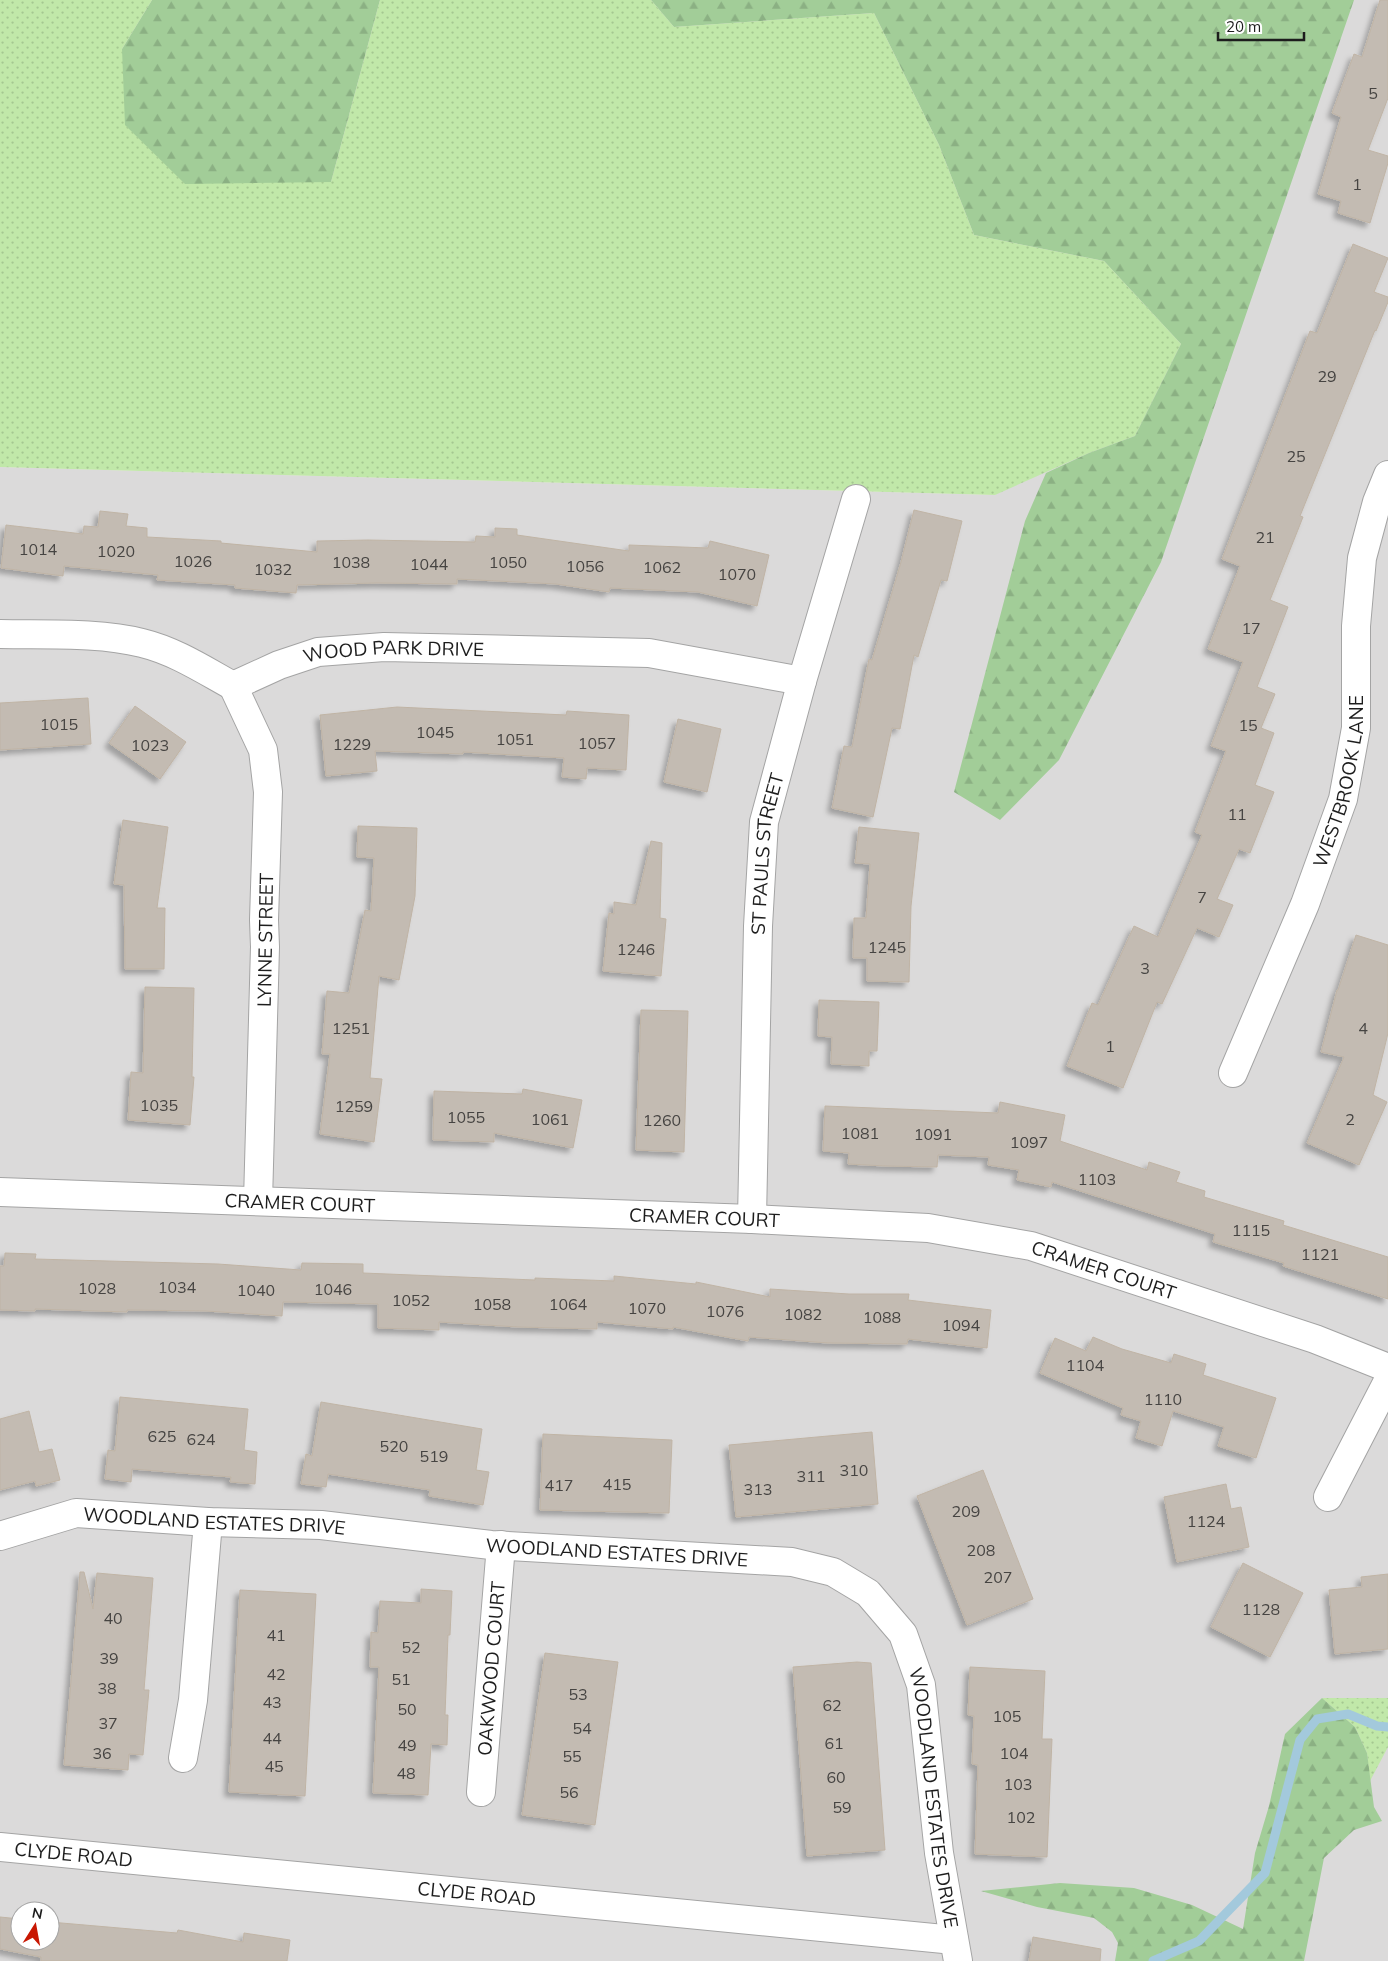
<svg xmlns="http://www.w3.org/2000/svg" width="1388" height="1961" font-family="Mulish,sans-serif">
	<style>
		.residential { fill: #dbdada; fill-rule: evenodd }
		.grass { fill: url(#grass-dots) }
		.forest { fill: url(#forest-firs) }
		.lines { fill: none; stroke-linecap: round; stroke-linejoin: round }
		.stream { stroke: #a3c9dc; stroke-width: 9 }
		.building { fill: #c3bbb2; stroke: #c0b4a5; filter: url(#shadow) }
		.minor-casing { stroke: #a4a4a4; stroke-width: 30 }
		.minor { stroke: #fff; stroke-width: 28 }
		.labels { text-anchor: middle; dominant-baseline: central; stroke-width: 4; stroke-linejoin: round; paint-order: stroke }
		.number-label { font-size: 16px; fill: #464442 }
		.street-label { font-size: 19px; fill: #1d1d1d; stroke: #fff }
	</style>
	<defs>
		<pattern id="grass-dots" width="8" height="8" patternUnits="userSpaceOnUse" patternTransform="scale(1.25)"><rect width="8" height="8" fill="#c1e8a9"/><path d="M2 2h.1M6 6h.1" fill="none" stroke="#a5c791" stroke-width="1.8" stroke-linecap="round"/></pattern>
		<pattern id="forest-firs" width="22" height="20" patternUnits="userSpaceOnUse" patternTransform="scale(1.25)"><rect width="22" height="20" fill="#a2cd98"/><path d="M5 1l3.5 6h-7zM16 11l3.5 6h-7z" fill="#8bb083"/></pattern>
		<filter id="shadow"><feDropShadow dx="-4.5" dy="4.5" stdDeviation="2.5" flood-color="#0004"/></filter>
	</defs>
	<rect width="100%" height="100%" fill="#eeece3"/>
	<!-- residential -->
	<path class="residential" d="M 1292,0 L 1388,0 L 1388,1961 L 0,1961 L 0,467 L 995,495 L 1181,344 ZM 20,1911 L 50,1911 L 50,1941 L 20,1941 Z"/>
	<!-- grass -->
	<g class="grass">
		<path d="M 0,0 L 152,0 L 122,49 L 331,182 L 380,0 L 651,0 L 674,27 L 874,13 L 939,145 L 974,235 L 1104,261 L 1181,344 L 1135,436 L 1089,453 L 995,495 L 0,467 Z"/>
		<path d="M 1322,1698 L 1388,1698 L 1388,1747 L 1370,1781 L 1367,1753 L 1355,1727 Z"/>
	</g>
	<!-- forest -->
	<g class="forest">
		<path d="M 152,0 L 380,0 L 331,182 L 185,184 L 125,125 L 122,49 Z"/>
		<path d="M 651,0 L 1354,0 L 1161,562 L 1059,760 L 1000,820 L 954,792 L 1025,521 L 1046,473 L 1089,453 L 1135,436 L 1181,344 L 1104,261 L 974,235 L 939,145 L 874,13 L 674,27 Z"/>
		<path d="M 1322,1698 L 1355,1727 L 1367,1753 L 1374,1807 L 1382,1821 L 1354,1830 L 1324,1858 L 1304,1961 L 1115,1961 L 1118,1943 L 1112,1932 L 1094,1918 L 1037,1907 L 981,1891 L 1060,1883 L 1134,1888 L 1192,1905 L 1243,1929 L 1255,1853 L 1269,1806 L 1285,1734 Z"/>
	</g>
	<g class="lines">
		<!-- stream -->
		<path class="stream" d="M 1153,1961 L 1199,1941 L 1265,1873 L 1300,1740 L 1317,1719 L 1348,1714 L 1377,1726 L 1388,1727"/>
	</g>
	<!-- building -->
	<g class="building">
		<path d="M 1380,0 L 1388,0 L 1388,98 L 1368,150 L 1388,156 L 1388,163 L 1370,223 L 1338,213 L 1341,201 L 1318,194 L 1341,117 L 1332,113 L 1354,54 L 1362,57 Z"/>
		<path d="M 1353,244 L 1388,258 L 1374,292 L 1388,297 L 1388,302 L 1376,331 L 1375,330 L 1300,516 L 1303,517 L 1270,600 L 1288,607 L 1257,687 L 1275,694 L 1261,728 L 1274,733 L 1255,785 L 1274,792 L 1250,853 L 1239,849 L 1217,899 L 1233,905 L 1219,937 L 1197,928 L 1162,1004 L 1157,1002 L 1123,1088 L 1067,1066 L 1092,1003 L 1098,1005 L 1134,926 L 1158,937 L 1202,835 L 1195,832 L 1226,751 L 1211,746 L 1243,662 L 1208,649 L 1240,566 L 1222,559 L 1310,331 L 1317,333 Z"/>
		<path d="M 914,510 L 962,521 L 947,581 L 941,580 L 918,657 L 914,655 L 900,729 L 892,728 L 873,817 L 832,808 L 844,746 L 852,747 L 869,659 L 872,660 L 901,562 Z"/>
		<path d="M 100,511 L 128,514 L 126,526 L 147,528 L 147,537 L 221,541 L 221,543 L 317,552 L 317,541 L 368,540 L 475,542 L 476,536 L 495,537 L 495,528 L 517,529 L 517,535 L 629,551 L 629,545 L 708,548 L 710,541 L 769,555 L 757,606 L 698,592 L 610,588 L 609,592 L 556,584 L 457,579 L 457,584 L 377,583 L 297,585 L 296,593 L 235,588 L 235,585 L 157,580 L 158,575 L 64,566 L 63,576 L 1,568 L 6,525 L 83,534 L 84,526 L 98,527 Z"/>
		<path d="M 88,698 L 91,744 L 0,750 L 0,703 Z"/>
		<path d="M 135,706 L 186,742 L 160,779 L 109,743 Z"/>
		<path d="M 397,707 L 566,715 L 567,711 L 629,715 L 626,770 L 587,768 L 586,779 L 562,777 L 564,758 L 463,752 L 463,754 L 375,751 L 377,771 L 326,776 L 320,715 Z"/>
		<path d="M 678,719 L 721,729 L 707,792 L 664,782 Z"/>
		<path d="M 123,820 L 168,827 L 157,908 L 165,908 L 164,969 L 125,969 L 124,885 L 114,884 Z"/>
		<path d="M 358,826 L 417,828 L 415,896 L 399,980 L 379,976 L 370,1078 L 382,1079 L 374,1142 L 320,1134 L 330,1054 L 322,1054 L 327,991 L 349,993 L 365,910 L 371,911 L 374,858 L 357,857 Z"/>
		<path d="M 859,827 L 919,833 L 911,906 L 909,982 L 867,981 L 867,958 L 853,958 L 854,918 L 866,918 L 870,864 L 855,863 Z"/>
		<path d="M 651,841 L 662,843 L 660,918 L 666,919 L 661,976 L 603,971 L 609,913 L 614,914 L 614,902 L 636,905 Z"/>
		<path d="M 1356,935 L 1388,945 L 1388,1033 L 1373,1095 L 1387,1102 L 1359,1165 L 1307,1143 L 1344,1057 L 1321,1052 L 1337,990 L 1338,990 Z"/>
		<path d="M 145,987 L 194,988 L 192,1077 L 194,1077 L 190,1125 L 128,1120 L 131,1072 L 143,1073 Z"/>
		<path d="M 819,1000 L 879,1002 L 877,1051 L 869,1051 L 869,1066 L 831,1064 L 832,1037 L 818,1036 Z"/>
		<path d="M 641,1010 L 688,1011 L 684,1152 L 636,1150 Z"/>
		<path d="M 523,1089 L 582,1100 L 573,1148 L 494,1133 L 494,1142 L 433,1140 L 434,1091 L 522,1094 Z"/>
		<path d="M 1000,1102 L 1065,1115 L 1060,1141 L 1147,1170 L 1149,1162 L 1180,1172 L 1176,1182 L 1205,1191 L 1204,1197 L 1284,1221 L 1283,1225 L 1388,1257 L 1388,1299 L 1283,1266 L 1284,1263 L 1213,1242 L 1215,1234 L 1052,1182 L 1051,1187 L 1017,1180 L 1019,1170 L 988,1165 L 989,1157 L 938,1155 L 937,1167 L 885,1166 L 848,1164 L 849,1153 L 823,1151 L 825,1106 L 998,1113 Z"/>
		<path d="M 5,1253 L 36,1254 L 35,1259 L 218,1264 L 301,1270 L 302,1263 L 363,1264 L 363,1273 L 535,1280 L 535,1278 L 614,1281 L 614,1276 L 696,1284 L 696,1282 L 770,1297 L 770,1289 L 849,1294 L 909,1294 L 908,1300 L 991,1310 L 987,1348 L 908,1339 L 907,1344 L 828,1343 L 749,1337 L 748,1341 L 673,1327 L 673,1329 L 597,1322 L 597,1329 L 518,1327 L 439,1322 L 439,1330 L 378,1328 L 378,1304 L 283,1302 L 282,1316 L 206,1311 L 127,1310 L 127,1312 L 35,1309 L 35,1311 L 0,1310 L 0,1266 L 4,1266 Z"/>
		<path d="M 1093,1337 L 1122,1349 L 1171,1363 L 1174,1354 L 1206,1364 L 1203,1375 L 1276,1398 L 1256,1458 L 1218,1446 L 1224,1427 L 1173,1411 L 1162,1446 L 1136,1438 L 1141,1421 L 1121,1415 L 1123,1408 L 1040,1373 L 1055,1338 L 1086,1351 Z"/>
		<path d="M 120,1397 L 248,1409 L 244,1450 L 257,1452 L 255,1484 L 230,1482 L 231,1477 L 132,1469 L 131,1482 L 105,1479 L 108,1450 L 115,1451 Z"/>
		<path d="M 321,1402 L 482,1429 L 476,1470 L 489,1472 L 483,1505 L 429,1496 L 430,1490 L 328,1474 L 326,1487 L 301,1484 L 306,1454 L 312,1456 Z"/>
		<path d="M 29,1411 L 39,1452 L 52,1449 L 60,1480 L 36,1486 L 35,1481 L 0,1490 L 0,1419 Z"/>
		<path d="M 872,1432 L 878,1504 L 736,1517 L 729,1445 Z"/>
		<path d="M 543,1434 L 672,1440 L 669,1513 L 540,1510 Z"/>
		<path d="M 983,1470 L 1033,1599 L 967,1625 L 917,1496 Z"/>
		<path d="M 1226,1484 L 1231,1509 L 1241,1507 L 1249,1547 L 1177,1562 L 1164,1497 Z"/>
		<path d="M 1243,1563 L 1303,1593 L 1270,1657 L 1211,1627 Z"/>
		<path d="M 80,1572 L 84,1572 L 93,1609 L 97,1573 L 153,1578 L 144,1690 L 149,1690 L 143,1755 L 129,1754 L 128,1770 L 64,1765 Z"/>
		<path d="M 1388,1574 L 1388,1649 L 1335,1654 L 1329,1590 L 1362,1587 L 1361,1577 Z"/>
		<path d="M 421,1589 L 452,1591 L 450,1635 L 448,1635 L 445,1715 L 448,1715 L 447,1745 L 431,1744 L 428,1795 L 373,1793 L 379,1667 L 370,1667 L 371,1632 L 378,1633 L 380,1601 L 421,1603 Z"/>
		<path d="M 240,1590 L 316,1594 L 305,1796 L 229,1792 Z"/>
		<path d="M 545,1653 L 618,1662 L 595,1825 L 522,1815 Z"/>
		<path d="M 857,1662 L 871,1663 L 885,1850 L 807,1856 L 793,1667 Z"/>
		<path d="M 970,1667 L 1045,1671 L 1042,1739 L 1052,1739 L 1047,1857 L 975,1854 L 978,1765 L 972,1764 L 974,1716 L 968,1715 Z"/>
		<path d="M 0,1917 L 20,1919 L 20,1941 L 50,1941 L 50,1922 L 177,1933 L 178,1930 L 243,1942 L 244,1933 L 290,1940 L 287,1961 L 41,1961 L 41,1957 L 0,1949 Z"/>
		<path d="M 1033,1937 L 1101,1949 L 1100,1961 L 1029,1961 Z"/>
	</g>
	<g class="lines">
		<defs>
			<g id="minor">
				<path id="s1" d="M 0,634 C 44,635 100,632 142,643 C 175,651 204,670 233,686 L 279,665 L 318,652 L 384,647 L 649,653 L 802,681"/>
				<path d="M 233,686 L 263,750 L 268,792 L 264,920 L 265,947 L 258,1201"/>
				<path id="s2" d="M 1233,1073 L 1305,904 L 1343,799 L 1356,728 L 1356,626 L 1362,558 L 1377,502 L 1388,475"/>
				<path id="s3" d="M 0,1192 L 752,1219 L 928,1228 L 1031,1246 L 1315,1339 L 1388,1368"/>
				<path id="s4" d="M 752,1219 L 758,926 L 764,822 L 802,681 L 856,499"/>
				<path d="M 1328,1497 L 1388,1381"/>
				<path id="s5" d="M 0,1536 L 76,1513 L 208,1522 L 321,1525 L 491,1545 L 792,1562 L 833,1572 L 868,1593 L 903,1634 L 921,1685 L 939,1853 L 958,1961"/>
				<path d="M 183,1758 L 193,1700 L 208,1522"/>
				<path id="s6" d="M 481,1792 L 501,1545"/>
				<path id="s7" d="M 0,1847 L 954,1940"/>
			</g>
		</defs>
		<!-- minor casing -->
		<use href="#minor" class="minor-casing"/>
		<!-- minor -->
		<use href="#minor" class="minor"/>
	</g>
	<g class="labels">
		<!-- number labels -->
		<g class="number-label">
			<text x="1373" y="93">5</text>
			<text x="1357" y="184">1</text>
			<text x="1327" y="376">29</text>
			<text x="1296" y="456">25</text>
			<text x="1265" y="537">21</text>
			<text x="38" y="549">1014</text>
			<text x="116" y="551">1020</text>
			<text x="193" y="561">1026</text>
			<text x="351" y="562">1038</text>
			<text x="508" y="562">1050</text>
			<text x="429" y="564">1044</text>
			<text x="585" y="566">1056</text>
			<text x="662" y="567">1062</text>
			<text x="273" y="569">1032</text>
			<text x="737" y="574">1070</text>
			<text x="1251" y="628">17</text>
			<text x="59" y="724">1015</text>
			<text x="1248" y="725">15</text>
			<text x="435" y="732">1045</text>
			<text x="515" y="739">1051</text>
			<text x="597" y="743">1057</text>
			<text x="352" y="744">1229</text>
			<text x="150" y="745">1023</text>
			<text x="1237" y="814">11</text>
			<text x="1202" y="897">7</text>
			<text x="887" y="947">1245</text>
			<text x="636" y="949">1246</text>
			<text x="1145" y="968">3</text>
			<text x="351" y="1028">1251</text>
			<text x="1363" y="1028">4</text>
			<text x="1110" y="1046">1</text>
			<text x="159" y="1105">1035</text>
			<text x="354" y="1106">1259</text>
			<text x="466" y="1117">1055</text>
			<text x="550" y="1119">1061</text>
			<text x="1350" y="1119">2</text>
			<text x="662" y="1120">1260</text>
			<text x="860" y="1133">1081</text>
			<text x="933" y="1134">1091</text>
			<text x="1029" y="1142">1097</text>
			<text x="1097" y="1179">1103</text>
			<text x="1251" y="1230">1115</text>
			<text x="1320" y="1254">1121</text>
			<text x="177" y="1287">1034</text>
			<text x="97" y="1288">1028</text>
			<text x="333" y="1289">1046</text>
			<text x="256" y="1290">1040</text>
			<text x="411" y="1300">1052</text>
			<text x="492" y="1304">1058</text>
			<text x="568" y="1304">1064</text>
			<text x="647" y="1308">1070</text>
			<text x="725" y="1311">1076</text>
			<text x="803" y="1314">1082</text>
			<text x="882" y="1317">1088</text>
			<text x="961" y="1325">1094</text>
			<text x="1085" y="1365">1104</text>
			<text x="1163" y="1399">1110</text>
			<text x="162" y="1436">625</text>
			<text x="201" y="1439">624</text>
			<text x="394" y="1446">520</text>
			<text x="434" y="1456">519</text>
			<text x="854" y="1470">310</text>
			<text x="811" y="1476">311</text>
			<text x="617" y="1484">415</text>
			<text x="559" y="1485">417</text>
			<text x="758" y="1489">313</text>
			<text x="966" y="1511">209</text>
			<text x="1206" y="1521">1124</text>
			<text x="981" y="1550">208</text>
			<text x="998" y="1577">207</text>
			<text x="1261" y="1609">1128</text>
			<text x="113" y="1618">40</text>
			<text x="276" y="1635">41</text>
			<text x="411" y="1647">52</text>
			<text x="109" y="1658">39</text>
			<text x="276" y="1674">42</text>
			<text x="401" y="1679">51</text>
			<text x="107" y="1688">38</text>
			<text x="578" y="1694">53</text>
			<text x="272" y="1702">43</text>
			<text x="832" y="1705">62</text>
			<text x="407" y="1709">50</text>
			<text x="1007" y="1716">105</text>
			<text x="108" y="1723">37</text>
			<text x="582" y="1728">54</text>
			<text x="272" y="1738">44</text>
			<text x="834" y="1743">61</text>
			<text x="407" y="1745">49</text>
			<text x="102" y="1753">36</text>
			<text x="1014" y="1753">104</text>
			<text x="572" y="1756">55</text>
			<text x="274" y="1766">45</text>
			<text x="406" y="1773">48</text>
			<text x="836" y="1777">60</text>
			<text x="1018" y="1784">103</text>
			<text x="569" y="1792">56</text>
			<text x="842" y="1807">59</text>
			<text x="1021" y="1817">102</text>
		</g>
		<!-- street labels -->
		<g class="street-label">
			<text stroke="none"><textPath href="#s1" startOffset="411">WOOD PARK DRIVE</textPath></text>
			<text stroke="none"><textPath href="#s2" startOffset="312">WESTBROOK LANE</textPath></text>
			<text stroke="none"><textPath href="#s4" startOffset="366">ST PAULS STREET</textPath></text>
			<text transform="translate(265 940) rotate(-89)">LYNNE STREET</text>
			<text stroke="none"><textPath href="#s3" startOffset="300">CRAMER COURT</textPath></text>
			<text stroke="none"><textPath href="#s3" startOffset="705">CRAMER COURT</textPath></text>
			<text stroke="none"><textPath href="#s3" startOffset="1110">CRAMER COURT</textPath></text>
			<text stroke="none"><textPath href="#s5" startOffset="218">WOODLAND ESTATES DRIVE</textPath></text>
			<text stroke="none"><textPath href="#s5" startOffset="622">WOODLAND ESTATES DRIVE</textPath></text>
			<text stroke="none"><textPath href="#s6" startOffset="124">OAKWOOD COURT</textPath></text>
			<text stroke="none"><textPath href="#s5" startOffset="1102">WOODLAND ESTATES DRIVE</textPath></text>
			<text stroke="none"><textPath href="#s7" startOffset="74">CLYDE ROAD</textPath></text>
			<text stroke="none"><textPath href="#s7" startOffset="479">CLYDE ROAD</textPath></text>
		</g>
	</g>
	<!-- north arrow -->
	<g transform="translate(35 1926) rotate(11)"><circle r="24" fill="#ffffff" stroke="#a5a5a5"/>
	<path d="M0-4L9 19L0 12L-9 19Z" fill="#c81702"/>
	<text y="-8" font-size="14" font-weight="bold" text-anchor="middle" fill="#1d1d1d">N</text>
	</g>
	<!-- scale -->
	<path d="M1218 32v8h86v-8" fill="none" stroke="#1d1d1d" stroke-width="2.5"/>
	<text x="1226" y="32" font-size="15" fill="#1d1d1d" stroke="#ffffff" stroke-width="4" paint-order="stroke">20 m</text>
</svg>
